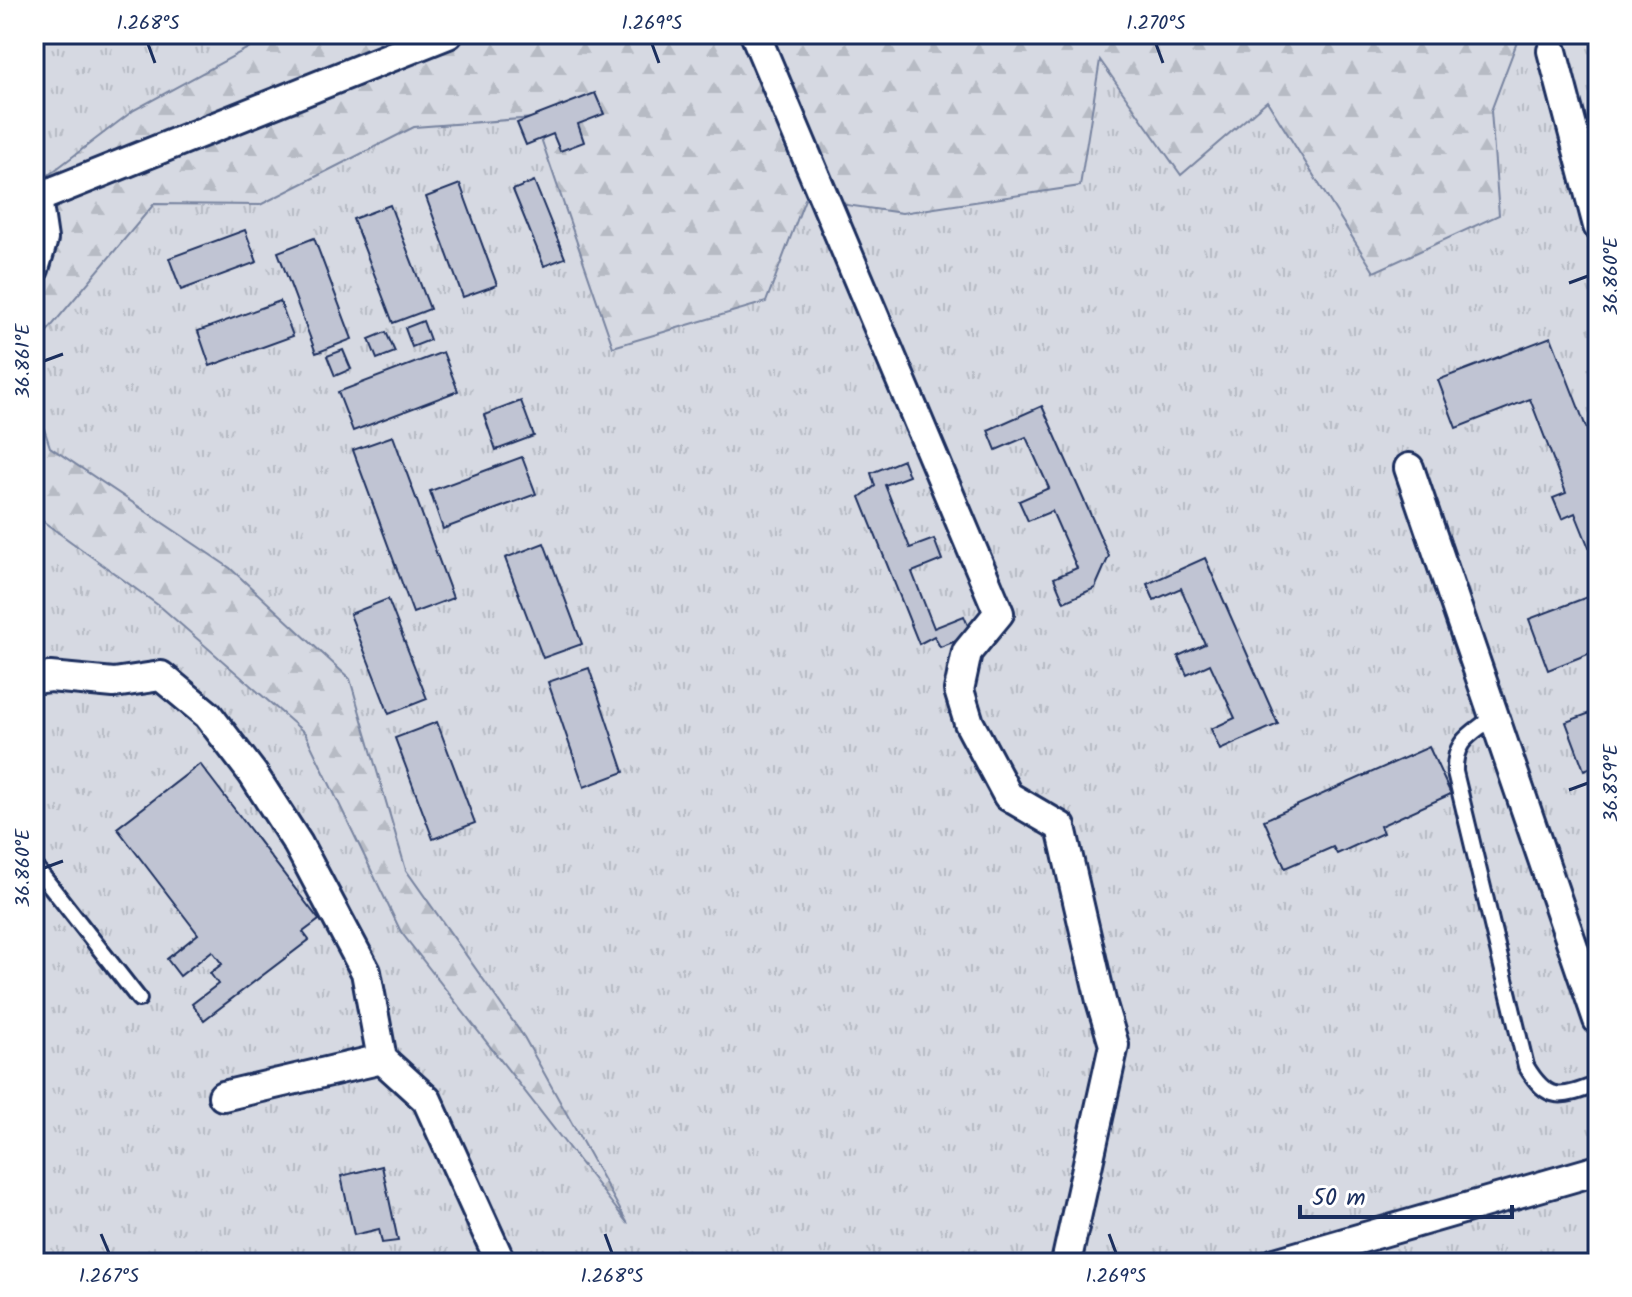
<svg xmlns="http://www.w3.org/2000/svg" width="1632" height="1297" font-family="Kalam,sans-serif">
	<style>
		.grass { fill: url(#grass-tufts); stroke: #7884a0; stroke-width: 2 }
		.forest { fill: url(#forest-firs); stroke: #7884a0; stroke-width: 2 }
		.building { fill: #c0c4d3; stroke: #1b2f5e; stroke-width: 2 }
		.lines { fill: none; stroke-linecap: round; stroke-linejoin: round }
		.service-casing { stroke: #1b2f5e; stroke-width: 20 }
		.minor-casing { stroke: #1b2f5e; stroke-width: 34 }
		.service { stroke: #fff; stroke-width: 14 }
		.minor { stroke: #fff; stroke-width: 28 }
		.ticks { fill: none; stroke: #1b2f5e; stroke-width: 3 }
		.neatline { fill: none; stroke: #1b2f5e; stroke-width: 3 }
		.ticks-label { font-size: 20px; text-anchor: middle; fill: #1b2f5e }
	</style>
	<defs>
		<pattern id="grass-tufts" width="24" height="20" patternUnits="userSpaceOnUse" patternTransform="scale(2)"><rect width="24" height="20" fill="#d6d9e2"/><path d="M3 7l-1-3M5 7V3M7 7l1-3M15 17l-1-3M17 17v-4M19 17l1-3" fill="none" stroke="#b7bbc4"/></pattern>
		<pattern id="forest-firs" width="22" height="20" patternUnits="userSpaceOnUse" patternTransform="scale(2)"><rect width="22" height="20" fill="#d6d9e2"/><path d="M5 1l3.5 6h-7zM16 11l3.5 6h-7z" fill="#b7bbc4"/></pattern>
	</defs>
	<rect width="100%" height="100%" fill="#f6f7f9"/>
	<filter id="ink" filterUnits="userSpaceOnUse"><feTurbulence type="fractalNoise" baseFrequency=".0125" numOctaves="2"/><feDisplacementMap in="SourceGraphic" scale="16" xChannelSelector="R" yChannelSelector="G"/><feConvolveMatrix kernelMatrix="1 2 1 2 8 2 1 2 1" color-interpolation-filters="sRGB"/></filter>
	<g filter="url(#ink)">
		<!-- grass -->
		<rect class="grass" x="34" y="34" width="1564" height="1229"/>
		<!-- forest -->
		<g class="forest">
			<path d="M 274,34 L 1520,34 L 1491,111 L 1499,215 L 1374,272 L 1267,101 L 1181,175 L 1100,60 L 1080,186 L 902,213 L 805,199 L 766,302 L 613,347 L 534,118 L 414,127 L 260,205 L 154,204 L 34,347 L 34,186 L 134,110 Z"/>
			<path d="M 34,398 L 50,447 L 230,568 L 350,679 L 406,870 L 524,1037 L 628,1224 L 401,932 L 305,733 L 162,608 L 41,520 L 34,519 Z"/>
		</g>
		<!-- building -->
		<g class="building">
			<path d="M 595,93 L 604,114 L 578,124 L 584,142 L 560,151 L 553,134 L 526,145 L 517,123 Z"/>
			<path d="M 534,181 L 565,258 L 544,266 L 513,190 Z"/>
			<path d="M 460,184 L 497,285 L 463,297 L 426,197 Z"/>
			<path d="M 390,205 L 430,309 L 393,323 L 353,219 Z"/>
			<path d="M 245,230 L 257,262 L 181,290 L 169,258 Z"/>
			<path d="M 314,238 L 352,339 L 316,353 L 278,252 Z"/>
			<path d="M 280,301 L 293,336 L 210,366 L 198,331 Z"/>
			<path d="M 423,321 L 430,340 L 412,347 L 405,328 Z"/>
			<path d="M 386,332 L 395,352 L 377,359 L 369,339 Z"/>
			<path d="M 1551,337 L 1598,458 L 1598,570 L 1575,513 L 1562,519 L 1553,498 L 1566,493 L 1530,399 L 1456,428 L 1438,380 Z"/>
			<path d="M 343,350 L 351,369 L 335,376 L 327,356 Z"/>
			<path d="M 443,352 L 458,391 L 353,431 L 338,392 Z"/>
			<path d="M 521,401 L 534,436 L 496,450 L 484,415 Z"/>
			<path d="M 1042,406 L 1109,556 L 1095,588 L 1064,602 L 1054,578 L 1077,568 L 1052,511 L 1028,521 L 1019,501 L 1049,488 L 1026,437 L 996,450 L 988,430 Z"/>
			<path d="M 393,436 L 453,598 L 413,613 L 353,450 Z"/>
			<path d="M 522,457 L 536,494 L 443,529 L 430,491 Z"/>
			<path d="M 903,460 L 909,476 L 885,485 L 910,548 L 934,539 L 942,560 L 912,572 L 934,628 L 964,616 L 972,635 L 940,647 L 934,636 L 919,644 L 860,497 L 875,486 L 871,473 Z"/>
			<path d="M 544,543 L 582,644 L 543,658 L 505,558 Z"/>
			<path d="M 1205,558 L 1278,724 L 1220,750 L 1211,729 L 1235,718 L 1210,664 L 1187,675 L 1178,656 L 1205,644 L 1181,588 L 1154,600 L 1147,584 Z"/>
			<path d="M 1598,593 L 1598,650 L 1548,670 L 1529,619 Z"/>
			<path d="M 388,599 L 427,699 L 389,714 L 350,614 Z"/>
			<path d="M 589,668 L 624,772 L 584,787 L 548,682 Z"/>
			<path d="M 1598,710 L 1598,765 L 1584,770 L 1566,722 Z"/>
			<path d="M 437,722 L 475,823 L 433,839 L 395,738 Z"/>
			<path d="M 1429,747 L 1451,794 L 1380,826 L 1383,833 L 1337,854 L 1333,847 L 1285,868 L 1264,820 Z"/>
			<path d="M 200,764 L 319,920 L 303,932 L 309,940 L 204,1020 L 192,1004 L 218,984 L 210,973 L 222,964 L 212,951 L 180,976 L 167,959 L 198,934 L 117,828 Z"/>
			<path d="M 382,1166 L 398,1241 L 382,1243 L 379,1229 L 354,1235 L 341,1176 Z"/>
		</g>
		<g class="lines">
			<defs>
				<g id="service">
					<path d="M 1494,716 C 1471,735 1454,739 1455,772 L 1526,1066 C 1548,1103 1561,1098 1598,1084"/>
					<path d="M 34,865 L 139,999"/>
				</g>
				<g id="minor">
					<path d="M 755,34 L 999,613 L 967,652 L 959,690 L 969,723 L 1008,796 L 1061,827 L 1101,1001 L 1114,1045 L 1066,1263"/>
					<path d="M 1552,51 L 1598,226"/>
					<path d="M 34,195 L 37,198 L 43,239 L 34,269"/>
					<path d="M 37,198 L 448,34"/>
					<path d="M 1409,468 L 1598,1020"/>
					<path d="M 34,679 L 50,677 L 114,683 L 161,676 L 208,715 L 253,774 L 298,844 L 366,972 L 382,1059 L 427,1100 L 501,1263"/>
					<path d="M 223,1096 L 382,1059"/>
					<path d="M 1275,1263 L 1598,1170"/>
				</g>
			</defs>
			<!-- service casing -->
			<use href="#service" class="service-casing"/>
			<!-- minor casing -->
			<use href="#minor" class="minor-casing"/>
			<!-- service -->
			<use href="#service" class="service"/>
			<!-- minor -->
			<use href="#minor" class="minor"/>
		</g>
	</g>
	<!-- ticks -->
	<path class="ticks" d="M 148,44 L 155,63M 652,44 L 659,63M 1156,44 L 1163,63M 1569,283 L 1588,276M 44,361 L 63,354M 1569,790 L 1588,783M 44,868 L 63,861M 101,1234 L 109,1253M 605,1234 L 612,1253M 1109,1234 L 1116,1253"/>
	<!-- margin -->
	<rect width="1632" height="1297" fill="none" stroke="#fff" stroke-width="88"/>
	<!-- scale -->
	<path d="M1300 1205v12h212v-12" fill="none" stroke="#1b2f5e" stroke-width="4"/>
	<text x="1312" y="1205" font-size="24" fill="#1b2f5e" stroke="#ffffff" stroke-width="6" paint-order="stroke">50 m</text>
	<rect x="44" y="44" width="1544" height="1209" class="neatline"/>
	<g class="ticks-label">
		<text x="148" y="29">1.268°S</text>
		<text x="652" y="29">1.269°S</text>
		<text x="1156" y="29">1.270°S</text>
		<text transform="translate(1610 276) rotate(-90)" y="7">36.860°E</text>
		<text transform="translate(22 361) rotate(-90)" y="7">36.861°E</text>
		<text transform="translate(1610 783) rotate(-90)" y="7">36.859°E</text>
		<text transform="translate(22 868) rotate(-90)" y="7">36.860°E</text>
		<text x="109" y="1282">1.267°S</text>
		<text x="612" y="1282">1.268°S</text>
		<text x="1116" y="1282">1.269°S</text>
	</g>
</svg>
